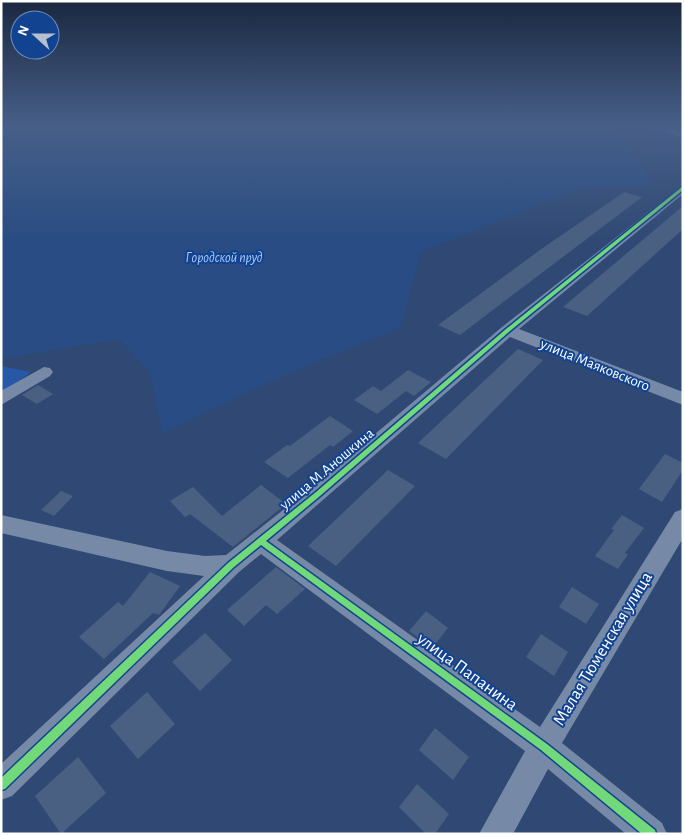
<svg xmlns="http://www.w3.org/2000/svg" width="684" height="835" font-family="'Alegreya Sans',sans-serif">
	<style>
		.green { fill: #2559a8 }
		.water { fill: #284c83 }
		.building { fill: #4a6082 }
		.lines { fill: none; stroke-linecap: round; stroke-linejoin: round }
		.minor { fill: #768aa7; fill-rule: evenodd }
		.cycleway-casing { stroke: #124391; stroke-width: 3 }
		.cycleway { fill: #71d979; fill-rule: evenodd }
		.labels { text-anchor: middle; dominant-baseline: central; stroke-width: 4; stroke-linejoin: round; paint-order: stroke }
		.far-water-label { font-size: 14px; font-style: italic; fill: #a9caf9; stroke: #124391 }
		.street-label { font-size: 15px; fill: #fff; stroke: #124391 }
		.near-street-label { font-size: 18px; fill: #fff; stroke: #124391 }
	</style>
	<rect width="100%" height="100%" fill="#2f4974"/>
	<!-- green -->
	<path class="green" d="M 1,366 L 31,372 L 1,394 Z"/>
	<!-- water -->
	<path class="water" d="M 1,126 L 603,126 C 629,138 640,160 652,186 L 581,188 L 421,252 L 400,328 L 296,370 L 162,433 L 150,372 L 119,339 L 1,359 Z"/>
	<!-- building -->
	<g class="building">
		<path d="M 624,192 L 642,197 L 460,335 L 438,325 L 540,250 Z"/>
		<path d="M 683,206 L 683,229 L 587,316 L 563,307 Z"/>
		<path d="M 518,349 L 543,360 L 446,459 L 418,443 Z"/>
		<path d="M 408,370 L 431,382 L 414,396 L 406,391 L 377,414 L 354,400 L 373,386 L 381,391 Z"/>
		<path d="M 38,385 L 53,394 L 37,404 L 22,395 Z"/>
		<path d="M 330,416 L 353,431 L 333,447 L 330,445 L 288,478 L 264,462 L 287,445 L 290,446 Z"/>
		<path d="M 665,454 L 683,463 L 683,470 L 662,502 L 639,489 Z"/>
		<path d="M 388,470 L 415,486 L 336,566 L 308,546 Z"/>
		<path d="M 261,485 L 286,504 L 233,547 L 190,514 L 185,517 L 170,501 L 193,487 L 222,516 Z"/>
		<path d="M 61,491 L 73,496 L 54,516 L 41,510 Z"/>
		<path d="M 622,515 L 644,528 L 625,553 L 628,554 L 618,569 L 595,556 L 614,530 L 611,529 Z"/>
		<path d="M 276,567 L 305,589 L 277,614 L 266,605 L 244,626 L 227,610 Z"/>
		<path d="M 150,572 L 180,586 L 159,615 L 153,613 L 104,659 L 79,637 L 118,602 L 123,606 Z"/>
		<path d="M 572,587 L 599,604 L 586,624 L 559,607 Z"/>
		<path d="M 426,611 L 448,628 L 432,648 L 409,631 Z"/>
		<path d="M 205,633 L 232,660 L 200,691 L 172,662 Z"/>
		<path d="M 541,634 L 568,652 L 554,676 L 526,657 Z"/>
		<path d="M 147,692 L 175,724 L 138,759 L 110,726 Z"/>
		<path d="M 435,728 L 469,757 L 453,780 L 419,750 Z"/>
		<path d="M 78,757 L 106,793 L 61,834 L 35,796 Z"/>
		<path d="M 417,784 L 449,814 L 435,834 L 426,834 L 399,807 Z"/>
	</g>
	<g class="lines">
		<!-- minor -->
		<g class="minor">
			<path d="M 645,126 L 661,126 L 683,132 L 683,138 Z"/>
			<path d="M 683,185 L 683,194 L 519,329 L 683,392 L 683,405 L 510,337 L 277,540 L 540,727 L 675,512 L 683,509 L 683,538 L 562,743 L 662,823 L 667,834 L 626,834 L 548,769 L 513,834 L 479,834 L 525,751 L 261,554 L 239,572 L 12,796 L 1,800 L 1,764 L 204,576 L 167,571 L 1,533 L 1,515 L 167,551 L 205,556 L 226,555 L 311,488 L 502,327 Z"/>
			<path d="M 44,367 L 50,368 L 53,372 L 50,376 L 1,405 L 1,391 Z"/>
		</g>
		<defs>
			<path id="cycleway" d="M 682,187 L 683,187 L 683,190 L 510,331 L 320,496 L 266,541 L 547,744 L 655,830 L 656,834 L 642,834 L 541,750 L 261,545 L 234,567 L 5,789 L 1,790 L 1,778 L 228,563 L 316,492 L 506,329 Z"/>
		</defs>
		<!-- cycleway casing -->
		<use href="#cycleway" class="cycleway-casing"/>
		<!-- cycleway -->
		<use href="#cycleway" class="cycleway"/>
	</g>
	<!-- sky -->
	<linearGradient id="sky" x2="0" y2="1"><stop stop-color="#1a2840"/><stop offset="0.52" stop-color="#475f88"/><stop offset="1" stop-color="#475f88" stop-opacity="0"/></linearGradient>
	<rect width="684" height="243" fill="url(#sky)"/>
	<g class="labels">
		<!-- far-water labels -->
		<g class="far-water-label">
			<text x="224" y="258">Городской пруд</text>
		</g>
		<!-- street labels -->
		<g class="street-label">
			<text transform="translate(595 365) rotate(22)">улица Маяковского</text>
			<text transform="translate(327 469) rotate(-40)">улица М.Аношкина</text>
		</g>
		<!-- near-street labels -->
		<g class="near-street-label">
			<text transform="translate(603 649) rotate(-59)">Малая Тюменская улица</text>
			<text transform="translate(467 672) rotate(36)">улица Папанина</text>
		</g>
	</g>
	<!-- border -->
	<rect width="684" height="835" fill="none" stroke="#ffffff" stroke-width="5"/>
	<!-- north arrow -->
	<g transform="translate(35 35) rotate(291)"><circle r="24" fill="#124391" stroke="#718ebd"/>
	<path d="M0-4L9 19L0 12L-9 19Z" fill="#b6bfce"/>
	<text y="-8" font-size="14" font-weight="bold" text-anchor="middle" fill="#ffffff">N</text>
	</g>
</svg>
